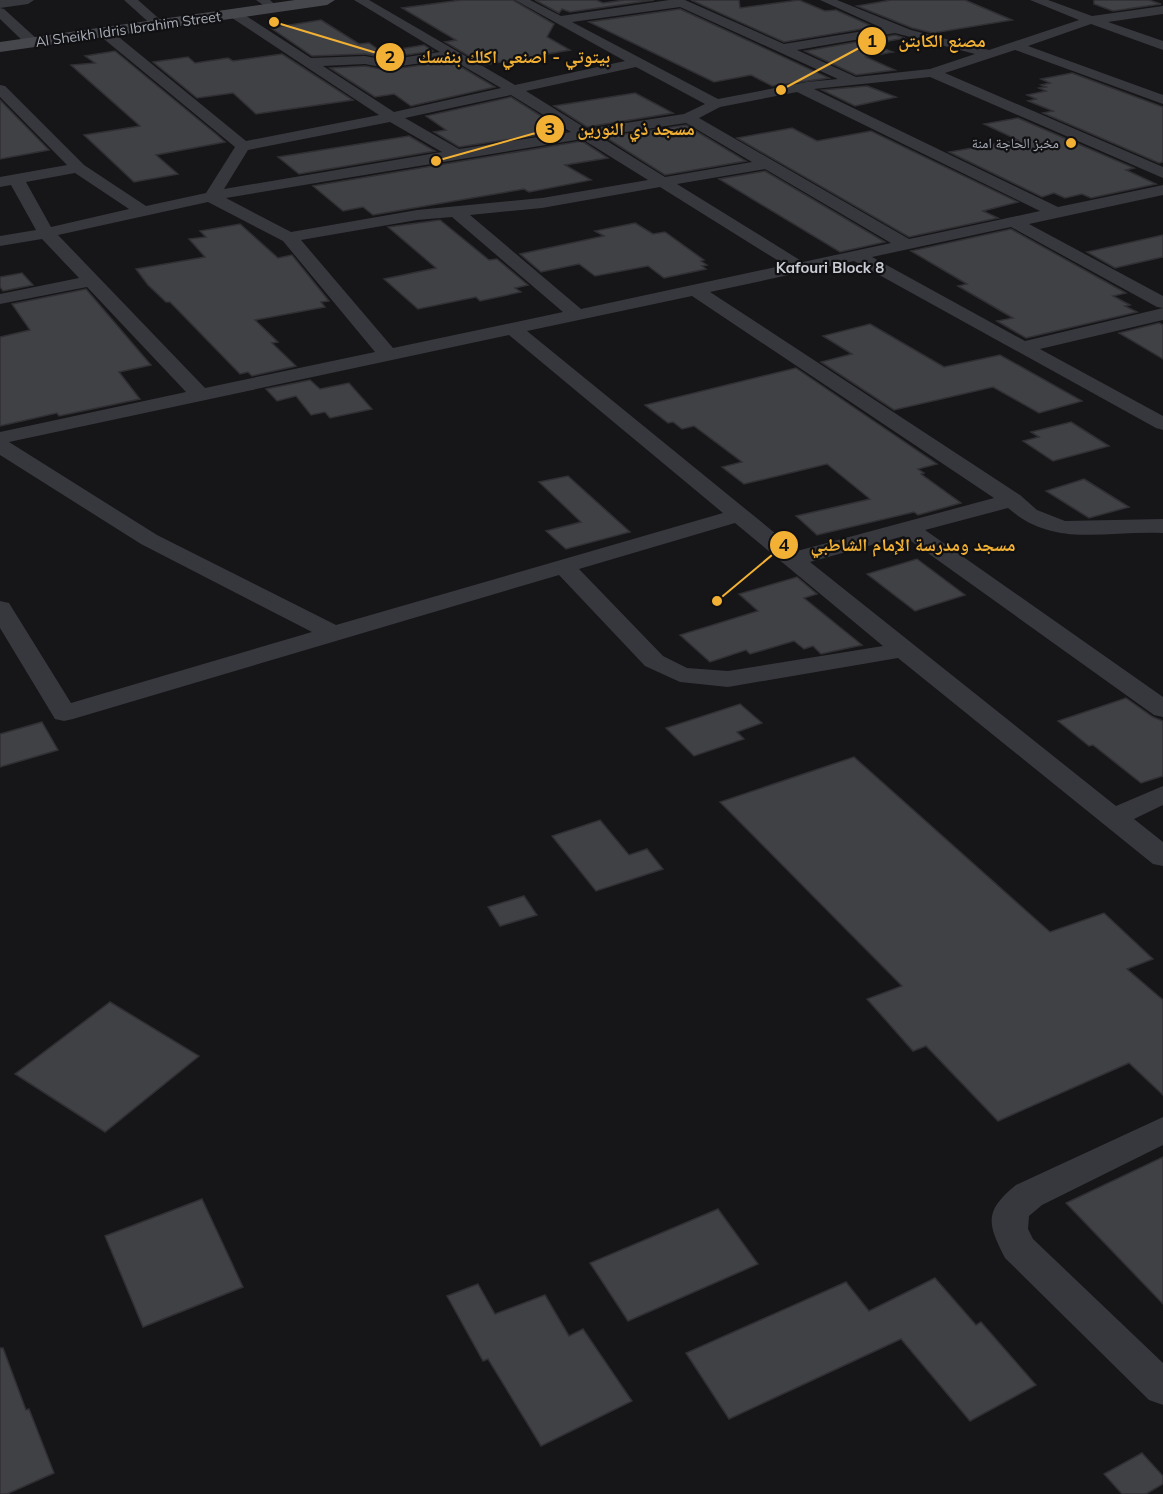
<svg xmlns="http://www.w3.org/2000/svg" width="1163" height="1494" font-family="Mulish,'Noto Naskh Arabic',sans-serif">
	<style>
		.building { fill: #404145; stroke: #303034; stroke-width: 1.5 }
		.lines { fill: none; stroke-linecap: round; stroke-linejoin: round }
		.street { fill: #37383d; fill-rule: evenodd }
		.secondary { fill: #45474d; fill-rule: evenodd }
		.poi-dot { fill: #f2b134; stroke: #111113; stroke-width: 2 }
		.labels { text-anchor: middle; dominant-baseline: central; stroke-width: 4.5; stroke-linejoin: round; paint-order: stroke }
		.far-street-label { font-size: 14px; fill: #a8adb8; stroke: #111113 }
		.far-poi-label { font-size: 14px; fill: #a8adb8; stroke: #111113; text-anchor: end }
		.far-neighbourhood-label { font-size: 15px; font-weight: bold; fill: #c9ccd4; stroke: #111113 }
		.leader { fill: none; stroke: #f2b134; stroke-width: 2 }
		.callout-dot { fill: #f2b134; stroke: #111113; stroke-width: 2 }
		.mark-label { font-size: 18px; text-anchor: middle; font-weight: bold; fill: #111 }
		.callout-label { font-size: 18px; text-anchor: middle; font-weight: bold; fill: #f2b134; stroke: #111113; stroke-width: 4.5; stroke-linejoin: round; paint-order: stroke }
	</style>
	<rect width="100%" height="100%" fill="#161618"/>
	<!-- building -->
	<g class="building">
		<path d="M 461,0 L 513,0 L 554,24 L 547,37 L 570,50 L 484,65 L 445,42 L 456,40 L 402,8 Z"/>
		<path d="M 535,0 L 596,0 L 603,3 L 625,0 L 654,0 L 570,12 L 562,9 L 559,13 Z"/>
		<path d="M 691,0 L 739,0 L 740,8 L 799,0 L 825,11 L 836,10 L 874,27 L 784,42 Z"/>
		<path d="M 891,0 L 965,0 L 1012,20 L 933,33 L 912,28 L 857,6 Z"/>
		<path d="M 1094,0 L 1149,0 L 1161,4 L 1113,11 L 1094,4 Z"/>
		<path d="M 680,9 L 829,78 L 772,86 L 751,75 L 714,82 L 589,22 Z"/>
		<path d="M 321,20 L 359,44 L 369,43 L 382,52 L 424,45 L 433,51 L 386,58 L 365,54 L 312,56 L 271,28 Z"/>
		<path d="M 895,35 L 905,38 L 872,44 L 893,52 L 866,57 L 895,70 L 856,75 L 805,51 Z"/>
		<path d="M 115,51 L 216,134 L 225,142 L 156,155 L 178,174 L 134,182 L 84,135 L 140,126 L 71,65 L 95,63 L 85,56 Z"/>
		<path d="M 282,54 L 353,100 L 256,114 L 233,93 L 197,98 L 153,62 L 188,57 L 195,63 L 228,58 L 233,61 Z"/>
		<path d="M 451,61 L 495,87 L 411,106 L 394,94 L 375,97 L 330,68 L 365,66 L 386,70 Z"/>
		<path d="M 1072,73 L 1163,107 L 1163,162 L 1159,163 L 1043,113 L 1053,111 L 1028,101 L 1036,99 L 1027,95 L 1046,91 L 1039,88 L 1046,87 L 1041,85 L 1050,83 L 1041,79 Z"/>
		<path d="M 867,86 L 896,97 L 855,106 L 822,90 Z"/>
		<path d="M 635,93 L 673,113 L 587,127 L 554,106 Z"/>
		<path d="M 511,97 L 565,131 L 459,147 L 434,132 L 446,130 L 426,116 Z"/>
		<path d="M 0,100 L 49,150 L 0,159 Z"/>
		<path d="M 1018,118 L 1134,168 L 1126,170 L 1156,184 L 1091,198 L 1082,194 L 1065,198 L 1054,193 L 1042,197 L 949,152 L 1018,140 L 984,124 Z"/>
		<path d="M 686,125 L 746,161 L 665,175 L 605,137 Z"/>
		<path d="M 792,128 L 817,141 L 871,131 L 1018,202 L 983,211 L 998,218 L 909,237 L 737,138 Z"/>
		<path d="M 409,136 L 435,151 L 299,174 L 278,157 Z"/>
		<path d="M 582,141 L 608,158 L 565,165 L 591,180 L 529,192 L 524,189 L 373,215 L 363,207 L 343,211 L 313,186 Z"/>
		<path d="M 765,171 L 885,242 L 840,252 L 719,179 Z"/>
		<path d="M 440,220 L 489,260 L 497,259 L 528,285 L 515,288 L 521,292 L 480,301 L 476,297 L 418,309 L 384,279 L 436,268 L 388,227 Z"/>
		<path d="M 635,223 L 653,234 L 665,232 L 704,260 L 701,261 L 707,265 L 702,266 L 706,269 L 664,278 L 648,266 L 595,276 L 579,264 L 541,272 L 520,254 L 604,236 L 595,231 Z"/>
		<path d="M 240,224 L 278,258 L 292,255 L 329,301 L 321,302 L 325,307 L 255,320 L 278,342 L 272,343 L 296,366 L 252,376 L 248,372 L 240,374 L 170,302 L 166,302 L 148,285 L 136,269 L 205,257 L 189,239 L 206,237 L 200,231 Z"/>
		<path d="M 1011,229 L 1126,293 L 1113,296 L 1130,305 L 1125,306 L 1137,312 L 1026,338 L 997,321 L 1013,318 L 958,286 L 967,284 L 911,251 Z"/>
		<path d="M 1163,235 L 1163,257 L 1115,268 L 1087,252 Z"/>
		<path d="M 22,273 L 33,285 L 3,291 L 0,287 L 0,277 Z"/>
		<path d="M 86,289 L 151,365 L 119,372 L 140,399 L 59,416 L 57,413 L 0,426 L 0,337 L 30,330 L 12,304 Z"/>
		<path d="M 1159,323 L 1163,325 L 1163,359 L 1119,333 Z"/>
		<path d="M 870,324 L 944,367 L 1000,355 L 1082,401 L 1039,413 L 993,387 L 894,410 L 821,362 L 852,354 L 823,336 Z"/>
		<path d="M 796,368 L 937,464 L 918,469 L 924,473 L 921,474 L 961,503 L 918,515 L 914,512 L 817,535 L 796,516 L 870,499 L 827,464 L 744,484 L 722,467 L 742,462 L 694,426 L 682,429 L 673,422 L 668,423 L 645,405 Z"/>
		<path d="M 310,380 L 320,389 L 349,383 L 372,409 L 330,418 L 325,412 L 311,415 L 296,396 L 277,401 L 266,389 Z"/>
		<path d="M 1071,422 L 1109,446 L 1053,461 L 1023,441 L 1039,437 L 1031,432 Z"/>
		<path d="M 568,476 L 630,532 L 566,549 L 546,531 L 581,522 L 539,482 Z"/>
		<path d="M 1084,479 L 1129,507 L 1089,518 L 1046,491 Z"/>
		<path d="M 917,559 L 965,595 L 915,611 L 867,574 Z"/>
		<path d="M 797,577 L 817,594 L 804,598 L 862,645 L 821,654 L 813,646 L 804,649 L 794,641 L 750,654 L 746,650 L 710,662 L 680,635 L 758,611 L 739,594 Z"/>
		<path d="M 1126,698 L 1153,717 L 1163,721 L 1163,776 L 1141,783 L 1093,745 L 1089,746 L 1058,721 Z"/>
		<path d="M 740,704 L 762,723 L 737,732 L 744,739 L 694,756 L 666,728 Z"/>
		<path d="M 42,722 L 58,750 L 0,767 L 0,734 Z"/>
		<path d="M 854,757 L 1050,932 L 1104,913 L 1153,959 L 1127,969 L 1163,1000 L 1163,1095 L 1129,1063 L 998,1121 L 926,1046 L 913,1051 L 867,999 L 902,986 L 720,802 Z"/>
		<path d="M 600,820 L 629,855 L 647,849 L 663,869 L 596,891 L 552,836 Z"/>
		<path d="M 524,896 L 537,915 L 500,926 L 488,907 Z"/>
		<path d="M 110,1002 L 199,1056 L 105,1132 L 15,1074 Z"/>
		<path d="M 1163,1157 L 1163,1304 L 1066,1203 Z"/>
		<path d="M 202,1199 L 243,1287 L 143,1327 L 105,1236 Z"/>
		<path d="M 718,1209 L 758,1264 L 628,1321 L 590,1263 Z"/>
		<path d="M 935,1278 L 976,1325 L 981,1322 L 1036,1385 L 970,1421 L 901,1339 L 729,1419 L 686,1353 L 846,1282 L 869,1311 Z"/>
		<path d="M 478,1284 L 495,1314 L 545,1295 L 569,1336 L 583,1329 L 632,1401 L 541,1446 L 488,1359 L 483,1361 L 447,1296 Z"/>
		<path d="M 0,1348 L 3,1348 L 26,1410 L 29,1409 L 54,1473 L 7,1494 L 0,1494 Z"/>
		<path d="M 1142,1453 L 1163,1476 L 1163,1484 L 1146,1494 L 1122,1494 L 1104,1474 Z"/>
	</g>
	<g class="lines">
		<!-- street -->
		<g class="street">
			<path d="M 0,0 L 34,0 L 28,4 L 0,8 Z"/>
			<path d="M 124,0 L 138,0 L 165,24 L 159,28 L 154,27 Z"/>
			<path d="M 256,0 L 270,0 L 279,8 L 273,12 Z"/>
			<path d="M 354,0 L 369,0 L 515,85 L 625,61 L 515,0 L 530,0 L 561,16 L 669,0 L 685,0 L 784,44 L 882,28 L 820,0 L 837,0 L 911,30 L 989,50 L 1079,20 L 1030,0 L 1048,0 L 1092,16 L 1163,6 L 1163,14 L 1108,22 L 1163,41 L 1163,50 L 1091,24 L 1028,46 L 1163,95 L 1163,104 L 1015,50 L 945,73 L 1163,167 L 1163,178 L 930,77 L 814,89 L 1058,207 L 1163,185 L 1163,195 L 1029,224 L 1163,296 L 1163,320 L 1040,349 L 1163,416 L 1163,430 L 1156,428 L 854,261 L 710,292 L 1020,495 L 1037,510 L 1065,521 L 1163,519 L 1163,533 C 1107,530 1055,549 1008,508 L 925,530 L 1163,697 L 1163,717 L 1154,715 L 904,536 L 810,562 L 1116,806 L 1163,786 L 1163,805 L 1134,819 L 1163,842 L 1163,866 L 1153,864 L 898,658 L 728,687 L 680,682 L 645,666 L 559,575 L 73,719 L 64,721 L 55,719 L 0,628 L 0,601 L 9,603 L 71,703 L 312,632 L 141,544 L 0,455 L 0,432 L 186,392 L 87,287 L 0,304 L 0,294 L 79,278 L 42,239 L 0,246 L 0,236 L 36,230 L 11,185 L 0,187 L 0,177 L 67,165 L 0,97 L 0,85 L 5,86 L 84,165 L 146,206 L 206,193 L 235,147 L 99,35 L 97,32 L 99,29 L 109,29 L 246,141 L 379,115 L 229,16 L 227,13 L 229,10 L 237,10 L 311,58 L 365,56 L 386,60 L 440,52 ZM 680,7 L 838,79 L 807,82 L 718,99 L 572,22 ZM 895,33 L 975,54 L 930,69 L 856,77 L 797,50 ZM 451,59 L 501,88 L 394,112 L 323,66 L 365,64 L 386,68 ZM 636,67 L 705,104 L 684,114 L 587,129 L 526,91 ZM 797,92 L 1040,211 L 909,239 L 699,118 L 720,107 ZM 511,95 L 571,132 L 459,149 L 405,118 ZM 390,122 L 442,152 L 224,189 L 248,150 ZM 686,123 L 752,162 L 665,177 L 599,136 ZM 582,139 L 648,180 L 542,198 L 417,210 L 291,232 L 226,198 ZM 765,169 L 891,243 L 803,262 L 677,184 ZM 75,173 L 129,209 L 51,227 L 26,182 ZM 660,187 L 785,265 L 581,309 L 470,215 L 542,208 ZM 208,202 L 283,241 L 375,352 L 205,388 L 58,235 ZM 452,217 L 563,312 L 393,348 L 301,240 L 417,220 ZM 1011,227 L 1157,307 L 1163,308 L 1025,341 L 872,257 ZM 692,296 L 994,498 L 797,551 L 527,331 ZM 509,335 L 723,513 L 336,625 L 157,535 L 9,442 ZM 735,523 L 883,646 L 728,671 L 687,668 L 663,656 L 579,569 Z"/>
			<path d="M 0,8 L 4,9 L 37,39 L 39,42 L 37,45 L 27,45 L 0,19 Z"/>
			<path d="M 1163,1117 L 1163,1145 L 1042,1205 L 1029,1216 L 1028,1229 L 1033,1239 L 1163,1363 L 1163,1405 L 1149,1400 L 1005,1258 C 987,1223 984,1211 1016,1185 Z"/>
		</g>
		<!-- secondary -->
		<path class="secondary" d="M 295,0 L 335,0 L 327,5 L 0,52 L 0,42 Z"/>
	</g>
	<!-- markers -->
	<circle class="poi-dot" cx="1071" cy="143" r="6"/>
	<g class="labels">
		<!-- far-street labels -->
		<g class="far-street-label">
			<text transform="translate(128 29) rotate(-8)">Al Sheikh Idris Ibrahim Street</text>
		</g>
		<!-- far-poi labels -->
		<g class="far-poi-label">
			<text x="1059" y="143">مخبز الحاجة امنة</text>
		</g>
		<!-- far-neighbourhood labels -->
		<g class="far-neighbourhood-label">
			<text x="830" y="267">Kafouri Block 8</text>
		</g>
	</g>
	<!-- callouts -->
	<path class="leader" d="M781 90L872 41M274 22L390 57M436 161L550 129M717 601L784 545"/>
	<g class="callout-dot">
		<circle cx="781" cy="90" r="6"/>
		<circle cx="274" cy="22" r="6"/>
		<circle cx="436" cy="161" r="6"/>
		<circle cx="717" cy="601" r="6"/>
		<circle cx="872" cy="41" r="15"/>
		<circle cx="390" cy="57" r="15"/>
		<circle cx="550" cy="129" r="15"/>
		<circle cx="784" cy="545" r="15"/>
	</g>
	<g class="mark-label">
		<text x="872" y="47">1</text>
		<text x="390" y="63">2</text>
		<text x="550" y="135">3</text>
		<text x="784" y="551">4</text>
	</g>
	<g class="callout-label">
		<text x="942" y="47">مصنع الكابتن</text>
		<text x="514" y="63">بيتوتي - اصنعي اكلك بنفسك</text>
		<text x="636" y="135">مسجد ذي النورين</text>
		<text x="913" y="551">مسجد ومدرسة الإمام الشاطبي</text>
	</g>
</svg>
